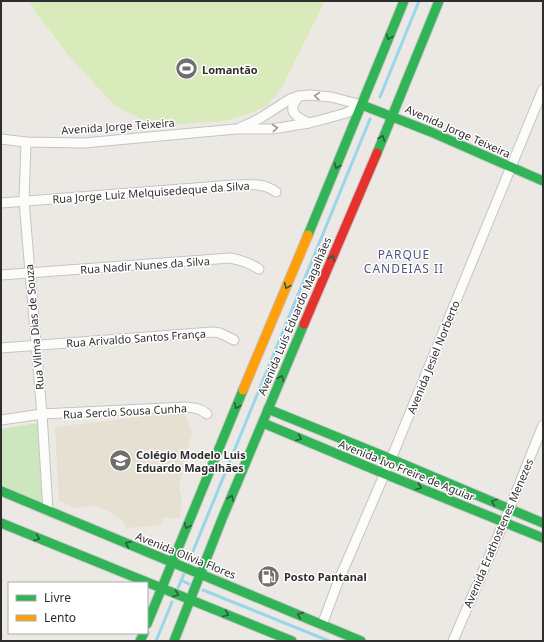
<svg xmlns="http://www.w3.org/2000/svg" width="544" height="642" font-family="'Noto Sans',sans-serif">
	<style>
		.education { fill: #e6e0d3 }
		.green { fill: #cee6be }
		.pitch { fill: #d9eabb }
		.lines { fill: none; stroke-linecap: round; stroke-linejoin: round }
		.stream { stroke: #99d6ec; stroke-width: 3 }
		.street-casing { stroke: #c5c4c5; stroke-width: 11 }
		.fast-casing { stroke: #c5c4c5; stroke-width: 11 }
		.slow-casing { stroke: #c5c4c5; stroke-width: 11 }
		.jam-casing { stroke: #c5c4c5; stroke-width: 11 }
		.street { stroke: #fcfcfb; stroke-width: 9 }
		.fast { stroke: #30b455; stroke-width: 9 }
		.slow { stroke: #ff9f0a; stroke-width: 9 }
		.jam { stroke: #e5322d; stroke-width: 9 }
		.oneway { stroke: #2f5d3c }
		.oneway2 { stroke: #959594 }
		.labels { text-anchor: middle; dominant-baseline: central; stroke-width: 3; stroke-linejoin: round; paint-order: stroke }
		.poi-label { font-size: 11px; font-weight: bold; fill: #2e2e2e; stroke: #fff; text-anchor: start }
		.street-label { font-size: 11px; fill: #2e2e2e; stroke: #fff }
		.neighbourhood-label { font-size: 12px; letter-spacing: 1px; fill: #4d5680; stroke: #fff }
	</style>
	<rect width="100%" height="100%" fill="#ece8e4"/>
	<!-- education -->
	<path class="education" d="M 184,412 L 192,432 L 179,487 L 182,499 L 180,518 L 162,518 L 161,525 L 126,528 L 123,521 L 106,510 L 96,506 L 76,508 L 59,501 L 55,427 Z"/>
	<!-- green -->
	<path class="green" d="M 38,423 L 45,498 L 42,502 L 1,486 L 1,429 Z"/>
	<!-- pitch -->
	<path class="pitch" d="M 29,1 L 325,1 L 285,81 L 278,93 L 266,106 L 251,113 L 224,121 L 155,126 L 115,106 L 70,57 L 36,13 Z"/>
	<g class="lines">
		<!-- stream -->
		<g class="stream">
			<path d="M 380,97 L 419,1"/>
			<path d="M 189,561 L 370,119"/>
			<path d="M 181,580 L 189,584"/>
			<path d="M 178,588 L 184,574"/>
			<path d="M 203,590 L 329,641"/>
			<path d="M 156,641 L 172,602"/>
		</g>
		<defs>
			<g id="street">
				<path d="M 299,96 C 287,110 293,116 309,123"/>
				<path d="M 241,127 L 251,123 L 262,117 L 290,99 L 299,96 L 310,95 L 331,97 L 362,105"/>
				<path d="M 1,139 L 26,142 L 84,143 L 236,129 L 272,129 L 309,123 L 321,120 L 346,113 L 362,105"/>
				<path d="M 26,142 L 24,201 L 42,414 L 48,511"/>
				<path d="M 1,203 L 233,185 C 249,185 263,182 276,192"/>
				<path d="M 1,275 L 230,258 C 241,260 250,263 259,269"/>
				<path d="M 1,348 L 212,332 L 220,333 L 234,340"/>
				<path d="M 1,420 L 42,414 L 185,407 C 194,408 200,408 207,414"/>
				<path d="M 322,625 L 338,582 L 391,459 L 543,89"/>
				<path d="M 453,641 L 504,522 L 543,425"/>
			</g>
			<g id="fast">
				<path d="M 362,105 L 431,132 L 543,181"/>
				<path d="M 377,153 L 439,1"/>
				<path d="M 308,235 L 404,1"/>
				<path d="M 268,409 L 391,459 L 543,523"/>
				<path d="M 263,423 L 385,474 L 543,538"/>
				<path d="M 1,491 L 361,641"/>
				<path d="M 1,523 L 292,641"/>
				<path d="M 147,624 L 243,390"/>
				<path d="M 140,641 L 144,633"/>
				<path d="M 174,641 L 222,519 L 304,324"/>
			</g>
			<path id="slow" d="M 243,390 L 308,235"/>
			<path id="jam" d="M 304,324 L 377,153"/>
		</defs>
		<!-- street casing -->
		<use href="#street" class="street-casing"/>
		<!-- fast casing -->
		<use href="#fast" class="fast-casing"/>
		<!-- slow casing -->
		<use href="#slow" class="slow-casing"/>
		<!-- jam casing -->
		<use href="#jam" class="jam-casing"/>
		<!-- street -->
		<use href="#street" class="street"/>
		<!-- fast -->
		<use href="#fast" class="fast"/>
		<!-- slow -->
		<use href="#slow" class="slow"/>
		<!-- jam -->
		<use href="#jam" class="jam"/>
	</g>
	<!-- one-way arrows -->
	<defs><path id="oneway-chevron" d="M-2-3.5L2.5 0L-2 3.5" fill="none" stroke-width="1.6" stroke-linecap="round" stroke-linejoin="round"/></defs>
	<g class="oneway">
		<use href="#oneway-chevron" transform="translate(389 37) rotate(112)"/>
		<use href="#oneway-chevron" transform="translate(382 138) rotate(-67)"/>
		<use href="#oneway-chevron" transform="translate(337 166) rotate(113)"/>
		<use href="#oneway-chevron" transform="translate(332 258) rotate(-67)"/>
		<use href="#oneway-chevron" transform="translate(287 286) rotate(113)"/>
		<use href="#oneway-chevron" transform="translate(281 378) rotate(-67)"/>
		<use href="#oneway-chevron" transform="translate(237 406) rotate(113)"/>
		<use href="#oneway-chevron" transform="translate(299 438) rotate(23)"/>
		<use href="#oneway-chevron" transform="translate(419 487) rotate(22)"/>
		<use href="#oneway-chevron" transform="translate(231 498) rotate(-67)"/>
		<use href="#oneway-chevron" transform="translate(494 502) rotate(-157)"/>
		<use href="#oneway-chevron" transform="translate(187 526) rotate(113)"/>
		<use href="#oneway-chevron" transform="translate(37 538) rotate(22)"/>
		<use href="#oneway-chevron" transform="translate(128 544) rotate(-157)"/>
		<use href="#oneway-chevron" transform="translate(176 594) rotate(22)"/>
		<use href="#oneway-chevron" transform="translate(226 614) rotate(22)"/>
		<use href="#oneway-chevron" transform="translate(300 615) rotate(-156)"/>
	</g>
	<g class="oneway2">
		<use href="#oneway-chevron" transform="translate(317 96) rotate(-175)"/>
		<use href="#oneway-chevron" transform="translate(275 128) rotate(-6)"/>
	</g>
	<!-- icons -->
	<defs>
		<symbol id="stadium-disc" viewBox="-11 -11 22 22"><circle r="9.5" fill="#706f6e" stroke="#fff"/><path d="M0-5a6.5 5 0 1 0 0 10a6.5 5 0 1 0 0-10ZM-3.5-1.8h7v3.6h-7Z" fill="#fff"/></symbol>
		<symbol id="school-disc" viewBox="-11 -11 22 22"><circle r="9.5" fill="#706f6e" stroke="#fff"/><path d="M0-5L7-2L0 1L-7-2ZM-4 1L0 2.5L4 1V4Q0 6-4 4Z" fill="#fff"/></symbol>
		<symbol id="fuel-disc" viewBox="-11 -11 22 22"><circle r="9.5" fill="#706f6e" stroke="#fff"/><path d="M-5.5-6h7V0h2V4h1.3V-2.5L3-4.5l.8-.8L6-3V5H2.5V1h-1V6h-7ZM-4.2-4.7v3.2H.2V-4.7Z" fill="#fff"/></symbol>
	</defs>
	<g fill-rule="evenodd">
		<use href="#stadium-disc" x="174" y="56" width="25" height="25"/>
		<use href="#school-disc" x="108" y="448" width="25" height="25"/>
		<use href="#fuel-disc" x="256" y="564" width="25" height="25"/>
	</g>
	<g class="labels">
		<!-- poi labels -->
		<g class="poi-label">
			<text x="202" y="69">Lomantão</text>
			<text x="136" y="454">Colégio Modelo Luis<tspan x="136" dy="13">Eduardo Magalhães</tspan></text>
			<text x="284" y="576">Posto Pantanal</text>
		</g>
		<!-- street labels -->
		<g class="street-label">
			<text transform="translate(118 126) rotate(-4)">Avenida Jorge Teixeira</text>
			<text transform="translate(458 131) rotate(24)">Avenida Jorge Teixeira</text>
			<text transform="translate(151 192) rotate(-4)">Rua Jorge Luiz Melquisedeque da Silva</text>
			<text transform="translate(145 265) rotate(-4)">Rua Nadir Nunes da Silva</text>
			<text transform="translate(294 316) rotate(-67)">Avenida Luís Eduardo Magalhães</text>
			<text transform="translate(34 327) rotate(-95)">Rua Vilma Dias de Souza</text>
			<text transform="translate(136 338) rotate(-4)">Rua Arivaldo Santos França</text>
			<text transform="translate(433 357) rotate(-68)">Avenida Jesiel Norberto</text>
			<text transform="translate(125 411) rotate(-3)">Rua Sercio Sousa Cunha</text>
			<text transform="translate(407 470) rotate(22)">Avenida Ivo Freire de Aguiar</text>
			<text transform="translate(498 533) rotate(-67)">Avenida Erathostenes Menezes</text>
			<text transform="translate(186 555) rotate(22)">Avenida Olívia Flores</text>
		</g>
		<!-- neighbourhood labels -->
		<g class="neighbourhood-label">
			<text x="404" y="254">PARQUE<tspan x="404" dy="14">CANDEIAS II</tspan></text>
		</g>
	</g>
	<!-- border -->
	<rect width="544" height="642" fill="none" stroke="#2e2e2e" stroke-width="4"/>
	<!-- legend -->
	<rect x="8" y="582" width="140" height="52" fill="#ffffff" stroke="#ababab"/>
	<rect x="16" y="595" width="20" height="6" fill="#30b455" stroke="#ababab"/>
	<text x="44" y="602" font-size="12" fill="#2e2e2e">Livre</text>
	<rect x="16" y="615" width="20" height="6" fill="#ff9f0a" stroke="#ababab"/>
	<text x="44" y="622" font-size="12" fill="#2e2e2e">Lento</text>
</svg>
